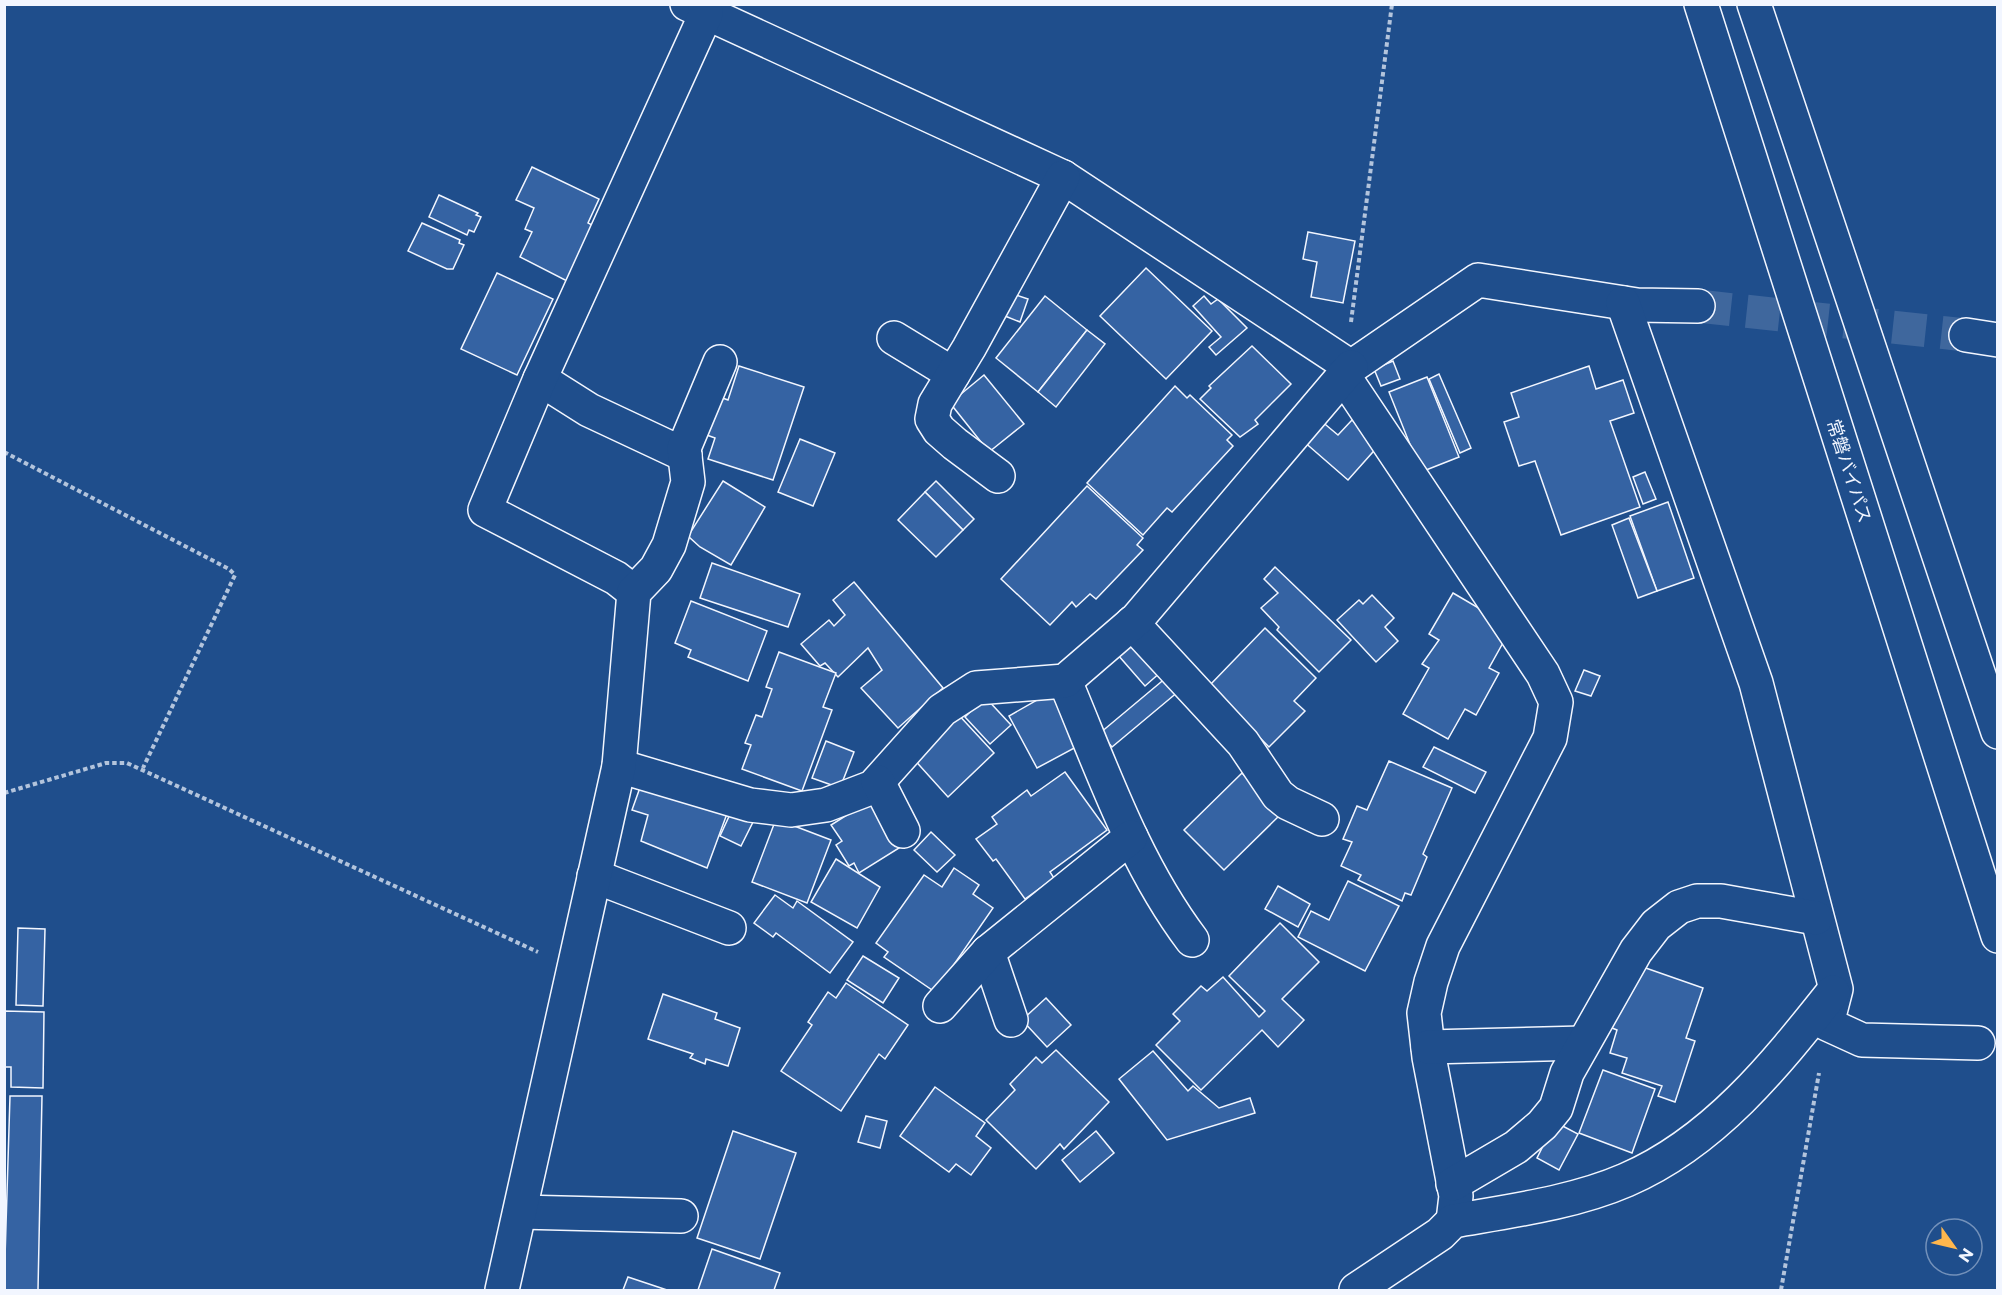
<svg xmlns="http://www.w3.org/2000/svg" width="2002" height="1295" font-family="Montserrat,'Noto Sans JP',sans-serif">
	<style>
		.building { fill: #3563a3; stroke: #f2f6ff; stroke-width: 1.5 }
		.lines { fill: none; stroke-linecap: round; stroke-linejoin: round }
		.minor-tunnel { stroke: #3f679d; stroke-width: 33; stroke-dasharray: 33 16; stroke-linecap: butt }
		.minor-casing { stroke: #f2f6ff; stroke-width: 36 }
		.highway-casing { stroke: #f2f6ff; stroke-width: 36 }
		.path { stroke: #b3c4dc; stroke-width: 4; stroke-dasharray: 4.5 3; stroke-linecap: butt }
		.minor { stroke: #1f4e8c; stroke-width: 33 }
		.highway { stroke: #1f4e8c; stroke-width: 33 }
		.labels { text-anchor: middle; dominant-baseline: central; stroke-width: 4.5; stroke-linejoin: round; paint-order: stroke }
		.street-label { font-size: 18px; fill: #f2f6ff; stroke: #1f4e8c }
	</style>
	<rect width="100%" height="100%" fill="#1f4e8c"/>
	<!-- building -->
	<g class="building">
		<path d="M 532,167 L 599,199 L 588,223 L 594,226 L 567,281 L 520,257 L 532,232 L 525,229 L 534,208 L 516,200 Z"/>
		<path d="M 439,195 L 478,213 L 476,215 L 481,217 L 474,232 L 469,230 L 467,235 L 429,217 Z"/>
		<path d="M 422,223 L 460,240 L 459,243 L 464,245 L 453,269 L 447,269 L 408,251 Z"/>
		<path d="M 1308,232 L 1355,241 L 1343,303 L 1311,297 L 1317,262 L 1303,259 Z"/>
		<path d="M 1146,268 L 1212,331 L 1166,379 L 1100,316 Z"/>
		<path d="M 497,273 L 553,299 L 517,375 L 461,349 Z"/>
		<path d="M 1013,294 L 1028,299 L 1020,322 L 1005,316 Z"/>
		<path d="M 1045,296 L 1087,330 L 1038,392 L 996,358 Z"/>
		<path d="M 1204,296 L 1211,304 L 1218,299 L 1247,328 L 1216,355 L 1209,347 L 1221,337 L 1193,306 Z"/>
		<path d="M 1087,330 L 1105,344 L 1056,407 L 1038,392 Z"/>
		<path d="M 1252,346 L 1291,384 L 1255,420 L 1258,424 L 1240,437 L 1200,399 L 1211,388 L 1209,386 Z"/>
		<path d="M 1393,361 L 1400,379 L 1381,386 L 1374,369 Z"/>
		<path d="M 739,366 L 804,387 L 773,480 L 708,459 L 715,438 L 704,434 L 717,396 L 728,400 Z"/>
		<path d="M 1589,366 L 1596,389 L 1623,380 L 1634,413 L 1610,421 L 1640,507 L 1561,535 L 1535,461 L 1519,466 L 1504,422 L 1519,417 L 1511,393 Z"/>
		<path d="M 1439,374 L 1471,448 L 1460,453 L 1429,379 Z"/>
		<path d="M 984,375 L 1024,424 L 989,452 L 950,403 Z"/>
		<path d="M 1427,377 L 1459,457 L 1421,472 L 1389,392 Z"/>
		<path d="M 1175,386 L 1187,398 L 1190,395 L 1232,435 L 1227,440 L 1233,446 L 1172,512 L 1167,508 L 1143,535 L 1087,483 Z"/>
		<path d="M 1320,420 L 1338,435 L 1352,420 L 1380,444 L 1348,480 L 1302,440 Z"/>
		<path d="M 800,439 L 835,453 L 813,506 L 778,492 Z"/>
		<path d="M 1645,472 L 1656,499 L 1643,504 L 1633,477 Z"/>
		<path d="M 723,481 L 765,507 L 731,565 L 700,547 L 688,536 Z"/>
		<path d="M 936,481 L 974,519 L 963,530 L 925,492 Z"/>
		<path d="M 1087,486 L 1143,538 L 1137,545 L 1143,550 L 1096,599 L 1090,594 L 1076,607 L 1072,602 L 1050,625 L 1001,579 Z"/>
		<path d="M 925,492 L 963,530 L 936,557 L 898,520 Z"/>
		<path d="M 1668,502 L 1694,578 L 1657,591 L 1630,516 Z"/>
		<path d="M 1629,518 L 1657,591 L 1638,598 L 1612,525 Z"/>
		<path d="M 712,563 L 800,594 L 788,627 L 700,598 Z"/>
		<path d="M 1275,567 L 1351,640 L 1319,672 L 1277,630 L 1279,627 L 1261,608 L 1278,593 L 1264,579 Z"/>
		<path d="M 854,582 L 943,688 L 898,728 L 861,688 L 882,670 L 868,648 L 838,677 L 825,663 L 820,666 L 801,644 L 829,620 L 834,626 L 845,615 L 833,600 Z"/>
		<path d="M 1453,593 L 1494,617 L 1504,641 L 1489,668 L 1499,673 L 1476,715 L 1465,709 L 1448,739 L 1403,714 L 1429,668 L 1422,664 L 1439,640 L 1429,634 Z"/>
		<path d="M 1372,595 L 1394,618 L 1385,627 L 1398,641 L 1376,662 L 1337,620 L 1359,600 L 1363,604 Z"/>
		<path d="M 691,601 L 767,631 L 748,681 L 688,657 L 691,650 L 675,643 Z"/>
		<path d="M 1265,628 L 1316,678 L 1294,701 L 1305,711 L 1269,747 L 1209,686 Z"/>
		<path d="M 1136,640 L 1162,671 L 1145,686 L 1118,655 Z"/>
		<path d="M 779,652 L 836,673 L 823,707 L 832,710 L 802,791 L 742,769 L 751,745 L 745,743 L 756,715 L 762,717 L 772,689 L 766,687 Z"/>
		<path d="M 1584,670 L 1600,676 L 1591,696 L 1575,691 Z"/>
		<path d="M 1167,677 L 1179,691 L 1112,747 L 1100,733 Z"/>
		<path d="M 1051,692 L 1080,745 L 1037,768 L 1009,716 Z"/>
		<path d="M 985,697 L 1011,725 L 990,744 L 965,717 Z"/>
		<path d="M 955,711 L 994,753 L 948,797 L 911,756 Z"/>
		<path d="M 826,741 L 854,752 L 840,788 L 812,778 Z"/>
		<path d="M 1434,747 L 1486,772 L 1475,793 L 1423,767 Z"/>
		<path d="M 1389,761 L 1452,788 L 1423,854 L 1427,857 L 1411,895 L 1405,893 L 1402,901 L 1358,880 L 1361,875 L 1341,866 L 1352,842 L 1343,839 L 1357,806 L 1367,810 Z"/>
		<path d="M 1065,772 L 1107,830 L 1050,872 L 1054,878 L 1025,899 L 996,859 L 993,861 L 976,839 L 997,824 L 992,817 L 1027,790 L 1031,796 Z"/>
		<path d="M 1242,773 L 1281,814 L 1224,870 L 1184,830 Z"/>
		<path d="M 642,782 L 728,811 L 707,868 L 641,841 L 648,815 L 632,810 Z"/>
		<path d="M 869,801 L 899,848 L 859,873 L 854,863 L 849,866 L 836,845 L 842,841 L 831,825 Z"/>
		<path d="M 732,810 L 754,820 L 741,846 L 720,836 Z"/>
		<path d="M 776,819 L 831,840 L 807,903 L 752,882 Z"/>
		<path d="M 931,832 L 955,855 L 937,872 L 914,850 Z"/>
		<path d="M 836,859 L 880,887 L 857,928 L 811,902 Z"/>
		<path d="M 954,868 L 979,885 L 973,894 L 993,908 L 935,992 L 884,957 L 888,952 L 876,943 L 924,875 L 942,887 Z"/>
		<path d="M 1348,881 L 1399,906 L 1365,971 L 1298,937 L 1311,911 L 1329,920 Z"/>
		<path d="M 1278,886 L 1310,904 L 1298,927 L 1265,909 Z"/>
		<path d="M 775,895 L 793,908 L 797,901 L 853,942 L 830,973 L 776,933 L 773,937 L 754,923 Z"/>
		<path d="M 1280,923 L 1319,962 L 1282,999 L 1304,1020 L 1278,1047 L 1262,1030 L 1201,1090 L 1156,1045 L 1180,1021 L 1173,1014 L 1201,986 L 1207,991 L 1223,977 L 1259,1017 L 1265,1011 L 1229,976 Z"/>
		<path d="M 18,928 L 45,929 L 43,1006 L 16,1005 Z"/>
		<path d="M 863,956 L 899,978 L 883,1003 L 847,980 Z"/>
		<path d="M 1640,966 L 1703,988 L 1686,1038 L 1695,1041 L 1675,1102 L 1658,1096 L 1662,1086 L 1622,1073 L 1627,1058 L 1610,1053 L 1617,1030 L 1612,1028 L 1623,993 L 1630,995 Z"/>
		<path d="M 846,983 L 908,1025 L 885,1059 L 879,1054 L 841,1111 L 781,1071 L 812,1025 L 808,1022 L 828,992 L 836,998 Z"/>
		<path d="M 663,994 L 717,1013 L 715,1019 L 740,1028 L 728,1066 L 706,1059 L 705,1064 L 690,1058 L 693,1054 L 648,1039 Z"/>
		<path d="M 1046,998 L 1071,1025 L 1047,1047 L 1022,1020 Z"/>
		<path d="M 4,1011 L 44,1012 L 43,1088 L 11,1087 L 11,1067 L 4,1067 Z"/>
		<path d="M 1056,1050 L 1109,1102 L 1064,1149 L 1060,1144 L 1036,1169 L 986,1120 L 1015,1090 L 1010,1084 L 1036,1057 L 1042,1063 Z"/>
		<path d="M 1153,1051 L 1188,1091 L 1193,1086 L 1219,1108 L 1250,1098 L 1255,1113 L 1167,1140 L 1119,1079 Z"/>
		<path d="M 1603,1070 L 1655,1089 L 1632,1153 L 1579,1133 Z"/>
		<path d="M 935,1087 L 985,1123 L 976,1136 L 991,1148 L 971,1175 L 956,1164 L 949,1172 L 900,1136 Z"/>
		<path d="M 10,1096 L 42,1096 L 38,1290 L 4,1290 Z"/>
		<path d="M 866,1116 L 887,1121 L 880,1148 L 858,1142 Z"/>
		<path d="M 1555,1122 L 1578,1134 L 1559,1170 L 1537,1158 Z"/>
		<path d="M 733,1131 L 796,1153 L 760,1259 L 697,1238 Z"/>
		<path d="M 1096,1131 L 1114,1153 L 1080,1182 L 1062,1160 Z"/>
		<path d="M 712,1249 L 780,1273 L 774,1290 L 698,1290 Z"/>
		<path d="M 628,1277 L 667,1290 L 623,1290 Z"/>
	</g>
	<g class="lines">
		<!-- minor-tunnel -->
		<path class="minor-tunnel" d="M 1698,306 L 1966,335"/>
		<defs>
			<g id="minor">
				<path d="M 687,4 L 1063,177 L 1351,367 L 1478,280 L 1637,305 L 1698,306"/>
				<path d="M 1623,303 L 1756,683 L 1836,989 L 1827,1024 L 1862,1040 L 1978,1043"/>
				<path d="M 1966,335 L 1998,340"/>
				<path d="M 894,338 L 953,374"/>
				<path d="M 1343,375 L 1543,674 L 1556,702 L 1550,738 L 1443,946 L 1431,982 L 1424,1013 L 1429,1057 L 1456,1196 L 1453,1221"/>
				<path d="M 540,379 L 589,410 L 685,455"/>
				<path d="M 998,476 L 955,444 L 939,430 L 932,419 L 935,404 L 969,348 L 1063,177"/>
				<path d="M 634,592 L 616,578 L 485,510 L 540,379 L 706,14 L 705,4"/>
				<path d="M 1132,623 L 1243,743 L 1278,795 L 1288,803 L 1322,819"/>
				<path d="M 1065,681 C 1102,769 1134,863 1192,940"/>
				<path d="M 619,766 L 750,805 L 791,810 L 826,805 L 873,787 L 942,710 L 976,688 L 1065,681 L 1137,619 L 1351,367"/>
				<path d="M 878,782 L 903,831"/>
				<path d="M 594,876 L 729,928"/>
				<path d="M 988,952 L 1011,1020"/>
				<path d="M 940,1006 L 988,952 L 1131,837"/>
				<path d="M 1428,1047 L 1583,1043"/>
				<path d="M 1453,1184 L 1516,1147 L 1542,1125 L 1556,1108 L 1567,1073 L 1636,951 L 1656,925 L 1679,907 L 1697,901 L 1721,901 L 1816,918"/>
				<path d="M 520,1212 L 681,1216"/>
				<path d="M 502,1290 L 619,766 L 634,592 L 656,569 L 669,545 L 688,482 L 684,448 L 720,362"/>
				<path d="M 1356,1290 L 1440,1234 L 1453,1221 C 1510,1211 1573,1203 1626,1180 C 1714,1142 1775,1065 1833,992"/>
			</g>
			<g id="highway">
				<path d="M 1701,4 L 1998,936"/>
				<path d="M 1754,4 L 1998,732"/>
			</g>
		</defs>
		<!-- minor casing -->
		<use href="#minor" class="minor-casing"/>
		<!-- highway casing -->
		<use href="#highway" class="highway-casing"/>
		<!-- path -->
		<g class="path">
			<path d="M 1351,322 L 1392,4"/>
			<path d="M 4,452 L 229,569 L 235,575 L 143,768"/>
			<path d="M 4,793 L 106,763 L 127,763 L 538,952"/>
			<path d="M 1781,1290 L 1819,1073"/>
		</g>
		<!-- minor -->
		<use href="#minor" class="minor"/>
		<!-- highway -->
		<use href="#highway" class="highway"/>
	</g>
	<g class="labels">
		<!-- street labels -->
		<g class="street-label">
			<text transform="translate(1849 471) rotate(72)">常磐バイパス</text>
		</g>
	</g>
	<!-- border -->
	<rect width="2002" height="1295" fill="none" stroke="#f2f6ff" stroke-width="12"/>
	<!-- north arrow -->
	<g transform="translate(1954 1247) rotate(124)"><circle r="28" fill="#1f4e8c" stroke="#7391ba" stroke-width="1.5"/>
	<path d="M0-4.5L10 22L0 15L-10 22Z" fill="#ffb74d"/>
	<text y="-9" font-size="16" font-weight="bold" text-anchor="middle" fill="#f2f6ff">N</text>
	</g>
</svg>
